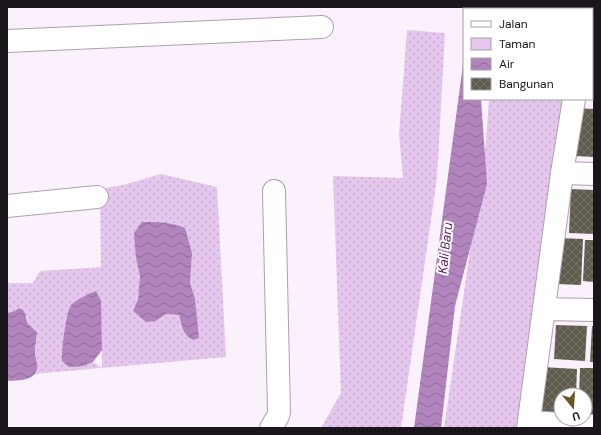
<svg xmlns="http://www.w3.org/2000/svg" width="601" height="435" font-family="'DM Sans',sans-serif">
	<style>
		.green { fill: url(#green-dots); fill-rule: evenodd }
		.water { fill: url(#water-waves) }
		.building { fill: url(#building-cross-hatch) }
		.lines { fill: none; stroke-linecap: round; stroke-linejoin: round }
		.street-casing { stroke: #aca0ae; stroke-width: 24 }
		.street { stroke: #fff; stroke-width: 22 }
		.labels { text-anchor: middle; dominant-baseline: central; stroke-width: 4; stroke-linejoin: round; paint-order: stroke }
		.water-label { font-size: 13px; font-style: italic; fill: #541b60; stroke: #fff }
	</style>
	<defs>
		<pattern id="green-dots" width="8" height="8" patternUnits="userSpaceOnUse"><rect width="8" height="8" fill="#e5c6ec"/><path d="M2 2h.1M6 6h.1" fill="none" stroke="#c4a9ca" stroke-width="1.8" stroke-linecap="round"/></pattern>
		<pattern id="water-waves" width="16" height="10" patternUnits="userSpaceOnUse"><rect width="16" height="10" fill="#b284bd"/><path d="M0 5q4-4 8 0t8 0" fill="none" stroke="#906b99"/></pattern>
		<pattern id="building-cross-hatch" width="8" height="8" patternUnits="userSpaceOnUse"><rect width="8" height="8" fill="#605c4d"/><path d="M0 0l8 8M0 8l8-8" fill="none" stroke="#767368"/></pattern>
	</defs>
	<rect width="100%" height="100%" fill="#fbf1fd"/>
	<!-- green -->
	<g class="green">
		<rect x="495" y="7" width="80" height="2"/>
		<path d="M 407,30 L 445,33 L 437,178 L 401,428 L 321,428 L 341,393 L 333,176 L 403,178 L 399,134 Z"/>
		<path d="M 489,99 L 563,99 L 534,308 L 528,428 L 444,428 L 486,142 Z"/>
		<path d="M 161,174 L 217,187 L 226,357 L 34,374 L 37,369 L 35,350 L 37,339 L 37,332 L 28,324 L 27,317 L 15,311 L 7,313 L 7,283 L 33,283 L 40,271 L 101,267 L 100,189 L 123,185 ZM 192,253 L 190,283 L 195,298 L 198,338 L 182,328 L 179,315 L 166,314 L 156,321 L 133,311 C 142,290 141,279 136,258 ZM 96,291 L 101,300 L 102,368 L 93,362 L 83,366 L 65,328 L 68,318 L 83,297 Z"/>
	</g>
	<!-- water -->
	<g class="water">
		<path d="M 464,57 L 464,99 L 481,99 L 487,184 L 455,306 L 441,428 L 414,428 Z"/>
		<path d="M 142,222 C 157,222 171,222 185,228 L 192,253 L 190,283 L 195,298 L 199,338 L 193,340 C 182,334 182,326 179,315 L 166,314 L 156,321 L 146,322 L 133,311 L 138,299 L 140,277 L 136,258 L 134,233 Z"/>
		<path d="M 96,291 L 101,300 L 102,350 L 93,362 L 83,366 L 69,367 L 62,361 C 61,352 66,312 71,305 C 77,299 88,294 96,291 Z"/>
		<path d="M 19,308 L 24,311 L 28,324 L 37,332 C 37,339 35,345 35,351 C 35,357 38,364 37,369 C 34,382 16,380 7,381 L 7,313 L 15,311 Z"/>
	</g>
	<!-- building -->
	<g class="building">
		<path d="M 576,108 L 594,109 L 594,157 L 574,156 Z"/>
		<path d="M 571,189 L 594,190 L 594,234 L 569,233 Z"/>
		<path d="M 559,238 L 583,239 L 581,285 L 557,284 Z"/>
		<path d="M 585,240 L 594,240 L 594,282 L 583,281 Z"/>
		<path d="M 556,325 L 587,326 L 585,361 L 554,359 Z"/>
		<path d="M 592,326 L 594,326 L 594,362 L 590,362 Z"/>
		<path d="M 542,367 L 577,369 L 576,395 L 561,395 L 561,416 L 540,415 Z"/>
		<path d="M 580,368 L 594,368 L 594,417 L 585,417 L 585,395 L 579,395 Z"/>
	</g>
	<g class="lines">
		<defs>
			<g id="street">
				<path d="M 588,9 L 588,7"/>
				<path d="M 7,41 L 322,27"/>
				<path d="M 592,55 L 594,55"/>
				<path d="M 562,173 L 594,174"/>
				<path d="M 7,206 L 97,197"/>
				<path d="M 544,309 L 594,310"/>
				<path d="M 529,422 L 594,426"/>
				<path d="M 271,428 L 278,416 L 279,412 L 274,191"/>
				<path d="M 528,428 L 562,173 L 574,99"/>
			</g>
		</defs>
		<!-- street casing -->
		<use href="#street" class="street-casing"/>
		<!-- street -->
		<use href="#street" class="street"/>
	</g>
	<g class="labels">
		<!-- water labels -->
		<g class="water-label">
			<text transform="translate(445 248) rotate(-84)">Kali Baru</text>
		</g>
	</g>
	<!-- border -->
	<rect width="601" height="435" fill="none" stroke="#1a161b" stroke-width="16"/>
	<!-- legend -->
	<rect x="463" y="8" width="130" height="92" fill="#ffffff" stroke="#a3a2a4"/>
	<rect x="471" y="21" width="20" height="6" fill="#ffffff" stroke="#a3a2a4"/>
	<text x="499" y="28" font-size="12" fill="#1a161b">Jalan</text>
	<rect x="471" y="38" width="20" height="12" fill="#e5c6ec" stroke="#a3a2a4"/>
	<text x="499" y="48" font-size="12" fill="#1a161b">Taman</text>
	<rect x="471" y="58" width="20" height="12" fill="url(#water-waves)" stroke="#a3a2a4"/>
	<text x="499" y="68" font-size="12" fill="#1a161b">Air</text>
	<rect x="471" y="78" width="20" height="12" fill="url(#building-cross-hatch)" stroke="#a3a2a4"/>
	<text x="499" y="88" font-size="12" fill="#1a161b">Bangunan</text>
	<!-- north arrow -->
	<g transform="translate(573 407) rotate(162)"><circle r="19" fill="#ffffff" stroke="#a3a2a4"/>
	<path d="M0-3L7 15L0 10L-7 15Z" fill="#655623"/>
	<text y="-6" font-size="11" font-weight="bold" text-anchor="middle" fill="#1a161b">U</text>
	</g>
</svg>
